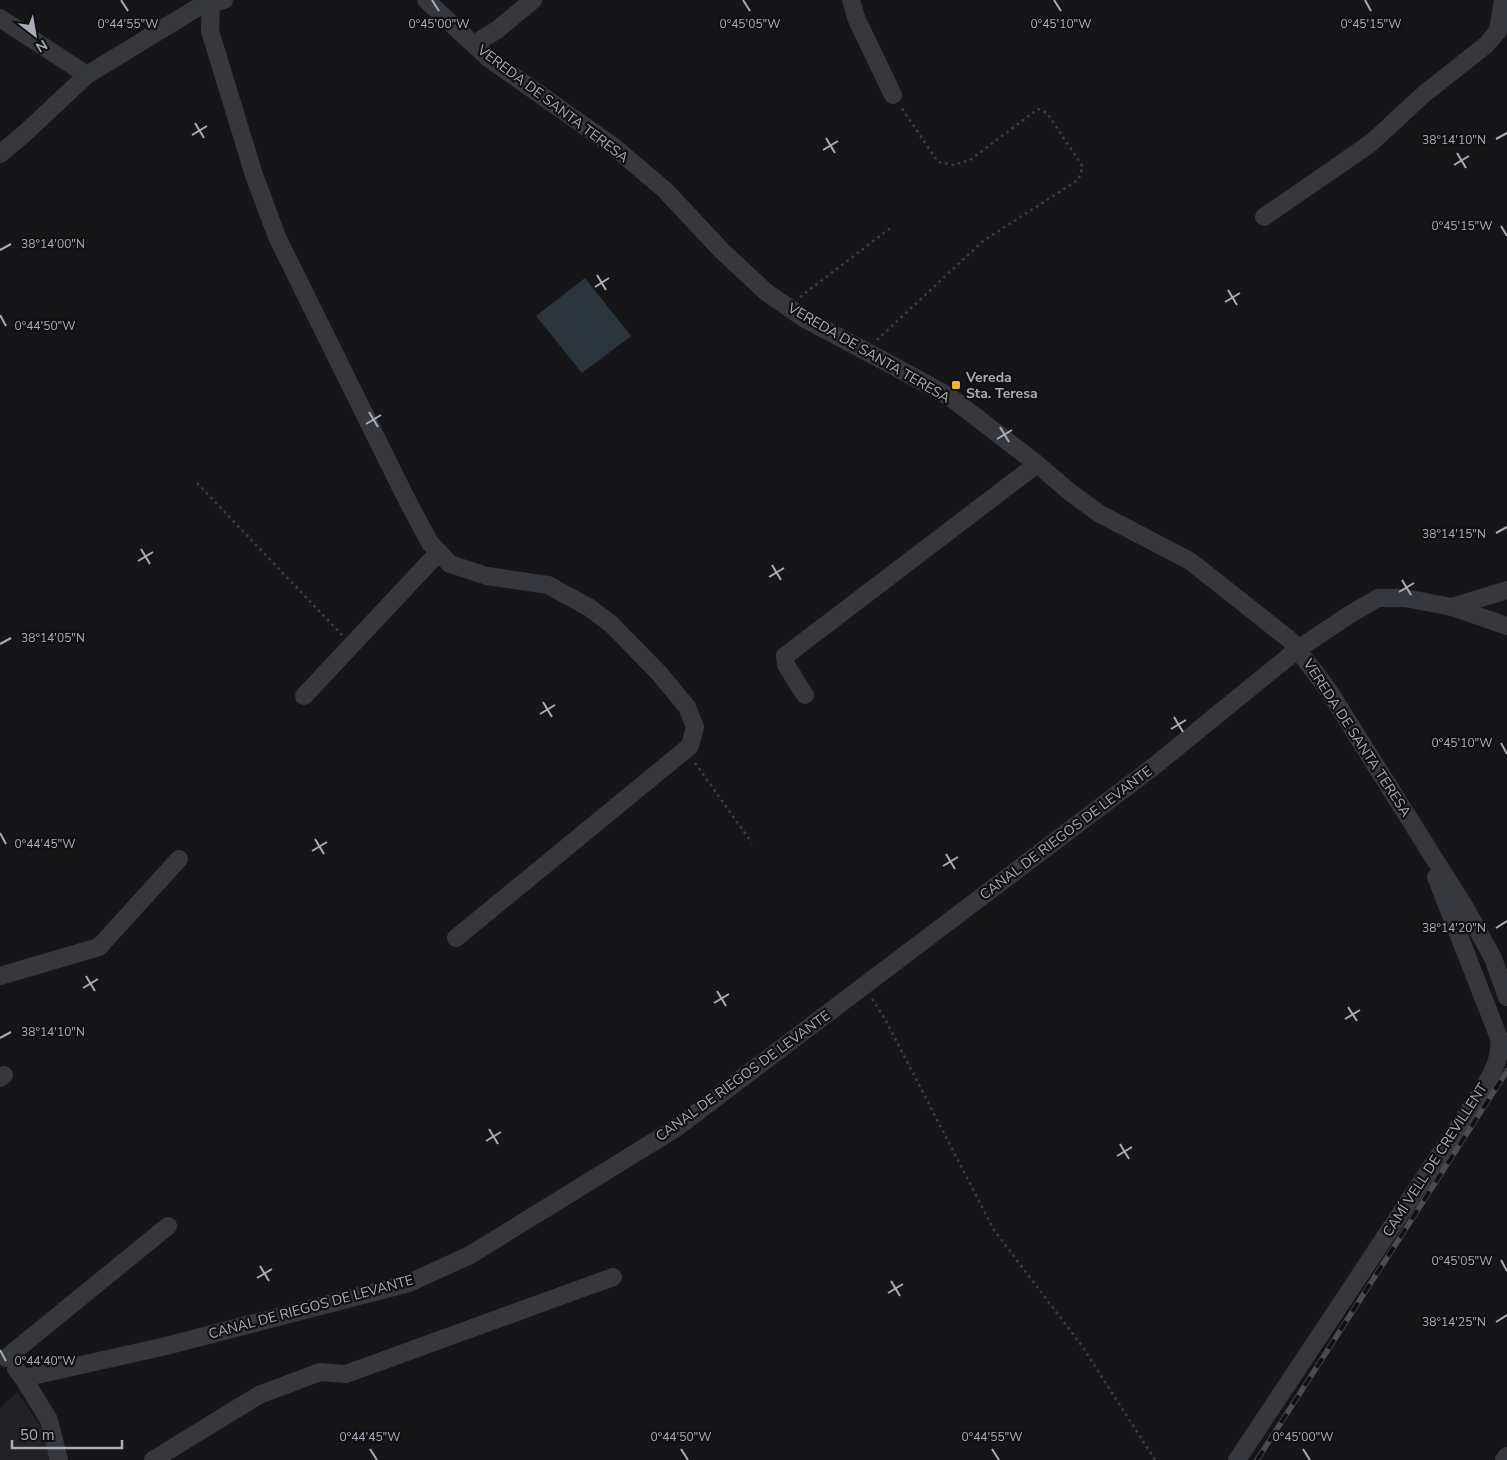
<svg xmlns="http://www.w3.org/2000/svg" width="1507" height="1460" font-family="'Nunito Sans',sans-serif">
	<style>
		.built { fill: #222225 }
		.water { fill: #2c353c }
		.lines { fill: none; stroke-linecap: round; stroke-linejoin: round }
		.path { stroke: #3d3f44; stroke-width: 2.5; stroke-dasharray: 2.5 4; stroke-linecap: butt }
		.minor { stroke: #37383d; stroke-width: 18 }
		.rail-casing { stroke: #4a4c52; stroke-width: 5.5 }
		.rail { stroke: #111113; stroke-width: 4; stroke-dasharray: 11; stroke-linecap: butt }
		.ticks { fill: none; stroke: #a8adb8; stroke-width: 2 }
		.poi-dot { fill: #f2b134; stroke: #111113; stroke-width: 2 }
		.labels { text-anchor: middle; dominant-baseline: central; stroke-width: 4.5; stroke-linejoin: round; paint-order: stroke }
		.street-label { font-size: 14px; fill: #a8adb8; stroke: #111113 }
		.poi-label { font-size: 14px; font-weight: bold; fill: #a8adb8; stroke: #111113; text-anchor: start }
		.ticks-label { font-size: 12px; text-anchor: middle; fill: #a8adb8; stroke: #111113; stroke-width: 4.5; stroke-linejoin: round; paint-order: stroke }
	</style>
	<rect width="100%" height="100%" fill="#161618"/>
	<!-- built -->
	<path class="built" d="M 17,1392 L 44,1431 L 52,1460 L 0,1460 L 0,1408 Z"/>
	<!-- water -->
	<path class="water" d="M 585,278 L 631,336 L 582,373 L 536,316 Z"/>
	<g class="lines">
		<!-- path -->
		<g class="path">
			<path d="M 800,297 L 893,226"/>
			<path d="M 877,340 L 983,241 L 1078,180 L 1083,167 L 1047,113 L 1038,109 L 970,160 L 954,165 L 938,162 L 901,107"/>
			<path d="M 197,483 L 342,635"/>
			<path d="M 695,763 L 752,843"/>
			<path d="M 872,999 L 885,1019 L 994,1230 L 1082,1346 L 1155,1460"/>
		</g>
		<!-- minor -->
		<g class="minor">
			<path d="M 426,0 L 488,58 L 613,146 L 665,190 L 721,250 L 766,292 L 805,319 L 888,363 L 950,397 L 1037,464 L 1071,493 L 1100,514 L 1190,561 L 1290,640 L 1327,688 L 1466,909 L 1493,958 L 1507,997"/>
			<path d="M 851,0 L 857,20 L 893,95"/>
			<path d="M 211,4 L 210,31 L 254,175 L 277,237 L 406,498 L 430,543 L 450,564 L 487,576 L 548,585 L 590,608 L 611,624 L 659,673 L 687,707 L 695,727 L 690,746 L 456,938"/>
			<path d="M 0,18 L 87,75"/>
			<path d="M 474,44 L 497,30 L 533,0"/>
			<path d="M 0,154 L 24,134 L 87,75 L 195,9 L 224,0"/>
			<path d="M 1264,217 L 1371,143 L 1424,94 L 1486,45 L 1498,31 L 1503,0"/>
			<path d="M 1452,607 L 1507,626"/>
			<path d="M 805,695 L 786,665 L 785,656 L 1037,464"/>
			<path d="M 304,696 L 439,552"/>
			<path d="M 0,976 L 99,947 L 179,859"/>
			<path d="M 0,1078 L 4,1075"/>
			<path d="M 6,1358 L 168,1226"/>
			<path d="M 16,1369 L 23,1378 L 49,1420 L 59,1460"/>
			<path d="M 23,1378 L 166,1346 L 409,1283 L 470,1255 L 676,1128 L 1153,767 L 1298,649 L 1349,615 L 1378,598 L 1405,598 L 1452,607 L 1507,590"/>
			<path d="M 153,1460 L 259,1395 L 320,1372 L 346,1374 L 613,1277"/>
			<path d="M 1237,1460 L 1478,1097 C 1489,1078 1502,1061 1499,1038 L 1436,877"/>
			<path d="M 1504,1460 L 1507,1456"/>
		</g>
		<defs>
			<path id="rail" d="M 1257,1460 L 1507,1071"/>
		</defs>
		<!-- rail casing -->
		<use href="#rail" class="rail-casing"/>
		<!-- rail -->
		<use href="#rail" class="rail"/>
	</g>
	<!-- ticks -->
	<path class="ticks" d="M 121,0 L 128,11M 432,0 L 439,11M 743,0 L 750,11M 1054,0 L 1061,11M 1365,0 L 1371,11M 195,123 L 204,138M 192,135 L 207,126M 826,138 L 835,153M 1496,139 L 1507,133M 823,150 L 838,141M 1457,153 L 1466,168M 1454,165 L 1469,156M 1501,226 L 1507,236M 0,250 L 11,244M 597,275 L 606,290M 595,287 L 609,278M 1228,290 L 1237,305M 1225,302 L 1240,293M 0,315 L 6,326M 369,412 L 378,427M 366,424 L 381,415M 1000,427 L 1009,442M 997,439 L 1012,430M 1496,533 L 1507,527M 141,549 L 150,564M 138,561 L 153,552M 772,565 L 781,580M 769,577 L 784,568M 1402,580 L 1411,595M 1399,592 L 1414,583M 0,644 L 11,638M 543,702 L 552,717M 540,714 L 555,705M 1174,717 L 1183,732M 1171,729 L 1186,720M 1501,743 L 1507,754M 0,833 L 6,844M 315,839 L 324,854M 312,851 L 327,842M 946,854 L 955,869M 943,866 L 958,857M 1496,928 L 1507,921M 86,976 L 95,991M 83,988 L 98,979M 717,991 L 726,1006M 714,1003 L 729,994M 1348,1007 L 1357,1021M 1345,1019 L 1360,1010M 0,1038 L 11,1032M 489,1129 L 498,1144M 486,1141 L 501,1132M 1120,1144 L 1129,1159M 1117,1156 L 1132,1147M 1501,1260 L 1507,1271M 260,1266 L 269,1281M 257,1278 L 272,1269M 891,1281 L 900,1296M 888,1293 L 903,1284M 1496,1322 L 1507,1315M 0,1350 L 6,1361M 370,1449 L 377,1460M 681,1449 L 688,1460M 992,1449 L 999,1460M 1303,1449 L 1310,1460"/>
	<!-- markers -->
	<rect class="poi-dot" x="951" y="380" width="10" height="10" rx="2.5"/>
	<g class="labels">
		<!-- street labels -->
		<g class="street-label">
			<text transform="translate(553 104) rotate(37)">VEREDA DE SANTA TERESA</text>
			<text transform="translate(869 353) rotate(30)">VEREDA DE SANTA TERESA</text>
			<text transform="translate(1357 738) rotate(57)">VEREDA DE SANTA TERESA</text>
			<text transform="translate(1066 833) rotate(-37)">CANAL DE RIEGOS DE LEVANTE</text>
			<text transform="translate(743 1076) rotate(-36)">CANAL DE RIEGOS DE LEVANTE</text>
			<text transform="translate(1435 1160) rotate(-57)">CAMÍ VELL DE CREVILLENT</text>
			<text transform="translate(311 1307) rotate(-15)">CANAL DE RIEGOS DE LEVANTE</text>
		</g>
		<!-- poi labels -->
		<g class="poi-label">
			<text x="966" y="377">Vereda<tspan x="966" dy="16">Sta. Teresa</tspan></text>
		</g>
	</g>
	<g class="ticks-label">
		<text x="128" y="28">0°44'55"W</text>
		<text x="439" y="28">0°45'00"W</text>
		<text x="750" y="28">0°45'05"W</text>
		<text x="1061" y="28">0°45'10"W</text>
		<text x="1371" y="28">0°45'15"W</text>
		<text x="1454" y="144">38°14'10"N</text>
		<text x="1462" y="230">0°45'15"W</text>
		<text x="53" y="248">38°14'00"N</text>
		<text x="45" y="330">0°44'50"W</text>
		<text x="1454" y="538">38°14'15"N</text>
		<text x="53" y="642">38°14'05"N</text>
		<text x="1462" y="747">0°45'10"W</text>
		<text x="45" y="848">0°44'45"W</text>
		<text x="1454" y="932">38°14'20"N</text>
		<text x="53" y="1036">38°14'10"N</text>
		<text x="1462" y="1265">0°45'05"W</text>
		<text x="1454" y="1326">38°14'25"N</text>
		<text x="45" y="1365">0°44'40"W</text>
		<text x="370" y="1441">0°44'45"W</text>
		<text x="681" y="1441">0°44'50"W</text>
		<text x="992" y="1441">0°44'55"W</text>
		<text x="1303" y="1441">0°45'00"W</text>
	</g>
	<!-- north arrow -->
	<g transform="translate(35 35) rotate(149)" stroke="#111113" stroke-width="4" paint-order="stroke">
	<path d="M0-4L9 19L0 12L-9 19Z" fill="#a8adb8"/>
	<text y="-8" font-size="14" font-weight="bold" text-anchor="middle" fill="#a8adb8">N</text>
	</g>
	<!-- scale -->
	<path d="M12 1440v8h110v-8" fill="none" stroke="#a8adb8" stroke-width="2.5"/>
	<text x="20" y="1440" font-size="15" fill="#a8adb8" stroke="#111113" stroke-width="4" paint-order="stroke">50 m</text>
</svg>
